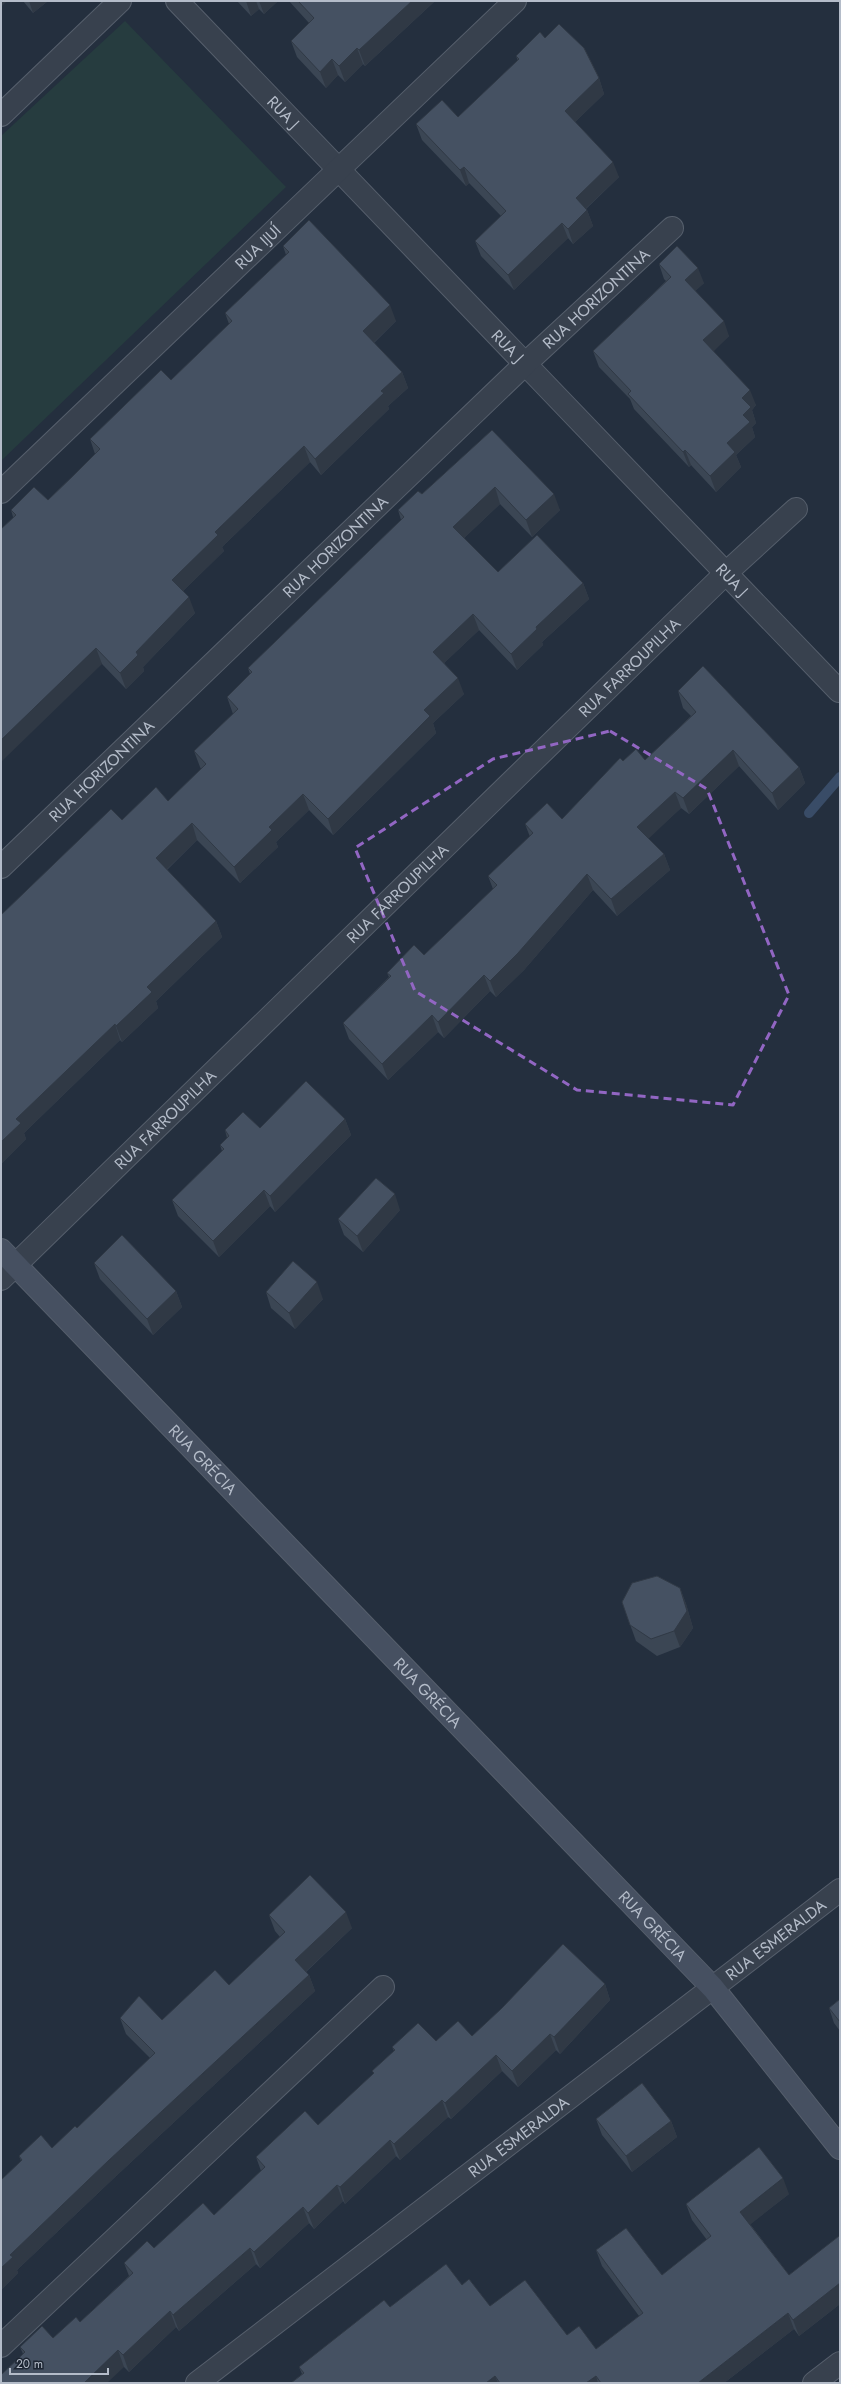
<svg xmlns="http://www.w3.org/2000/svg" width="841" height="2384" font-family="Jost,sans-serif">
	<style>
		.green { fill: #263c3f }
		.lines { fill: none; stroke-linecap: round; stroke-linejoin: round }
		.stream { stroke: #394c67; stroke-width: 10 }
		.minor-casing { stroke: #565f6c; stroke-width: 24 }
		.secondary-casing { stroke: #565f6c; stroke-width: 24 }
		.minor { stroke: #38414e; stroke-width: 22 }
		.secondary { stroke: #465061; stroke-width: 22 }
		.wall { fill: #3b4654 }
		.shaded-wall { fill: #303945 }
		.building { fill: #455162; stroke: #303945 }
		.marked { fill: none; stroke: #9266c3; stroke-width: 3; stroke-dasharray: 8 5; stroke-linejoin: round }
		.labels { text-anchor: middle; dominant-baseline: central; stroke-width: 3; stroke-linejoin: round; paint-order: stroke }
		.street-label { font-size: 16px; fill: #b4bcc9; stroke: #1d2633 }
	</style>
	<rect width="100%" height="100%" fill="#242f3e"/>
	<!-- green -->
	<path class="green" d="M 125,21 L 286,187 L 2,460 L 1,136 Z"/>
	<g class="lines">
		<!-- stream -->
		<path class="stream" d="M 809,813 L 840,777"/>
		<defs>
			<g id="minor">
				<path id="s1" d="M 177,1 L 839,691"/>
				<path d="M 1,115 L 120,1"/>
				<path id="s2" d="M 1,492 L 515,1"/>
				<path id="s3" d="M 1,867 L 525,364 L 672,228"/>
				<path id="s4" d="M 1,1279 L 726,573 L 796,509"/>
				<path d="M 1,2346 L 383,1987"/>
				<path id="s5" d="M 197,2383 L 840,1890"/>
				<path d="M 814,2383 L 840,2363"/>
			</g>
			<g id="secondary">
				<path id="s6" d="M 1,1250 L 713,1988 L 840,2148"/>
			</g>
		</defs>
		<!-- minor casing -->
		<use href="#minor" class="minor-casing"/>
		<!-- secondary casing -->
		<use href="#secondary" class="secondary-casing"/>
		<!-- minor -->
		<use href="#minor" class="minor"/>
		<!-- secondary -->
		<use href="#secondary" class="secondary"/>
	</g>
	<!-- wall -->
	<g class="wall">
		<path d="M 23,1 L 48,1 L 33,13 Z"/>
		<path d="M 237,1 L 278,1 L 264,14 L 259,9 L 251,16 Z"/>
		<path d="M 289,1 L 435,1 L 365,66 L 363,64 L 345,82 L 338,75 L 326,88 L 297,57 L 291,41 L 309,23 Z"/>
		<path d="M 545,38 L 599,78 L 604,94 L 575,122 L 619,177 L 586,209 L 587,210 L 593,226 L 573,244 L 568,238 L 514,290 L 481,256 L 475,241 L 501,216 L 469,183 L 466,186 L 422,140 L 416,124 L 458,117 L 518,61 L 516,56 Z"/>
		<path d="M 283,246 L 396,321 L 374,343 L 402,372 L 408,388 L 388,406 L 389,409 L 321,475 L 310,462 L 222,547 L 224,551 L 183,591 L 195,613 L 143,667 L 144,671 L 126,689 L 102,664 L 13,517 L 11,510 L 48,500 L 95,454 L 90,439 L 171,380 L 229,324 L 225,313 L 286,255 Z"/>
		<path d="M 659,264 L 704,283 L 695,291 L 729,336 L 713,351 L 756,405 L 752,410 L 756,423 L 752,427 L 755,437 L 736,455 L 741,467 L 716,492 L 691,465 L 689,467 L 634,409 L 630,399 L 599,367 L 593,351 L 666,281 L 664,279 Z"/>
		<path d="M 492,430 L 560,510 L 532,537 L 500,504 L 464,538 L 498,572 L 583,583 L 589,599 L 542,642 L 543,645 L 517,670 L 479,630 L 444,663 L 464,694 L 433,723 L 436,733 L 333,835 L 309,810 L 276,842 L 278,847 L 240,883 L 197,840 L 167,870 L 216,921 L 222,937 L 156,1001 L 158,1008 L 122,1042 L 120,1040 L 24,1133 L 26,1139 L 1,1164 L 1,915 L 122,820 L 168,801 L 201,769 L 200,767 L 194,751 L 233,714 L 227,697 L 250,674 L 248,668 L 401,520 L 398,510 L 422,494 Z"/>
		<path d="M 678,691 L 799,767 L 805,783 L 778,810 L 739,766 L 689,814 L 681,808 L 648,838 L 664,854 L 670,870 L 617,916 L 593,890 L 524,970 L 496,997 L 490,991 L 444,1038 L 438,1032 L 388,1080 L 349,1039 L 343,1023 L 389,977 L 387,973 L 424,955 L 493,889 L 488,876 L 530,837 L 525,824 L 562,819 L 623,761 L 645,760 L 691,716 L 683,708 Z"/>
		<path d="M 345,1119 L 351,1135 L 275,1212 L 270,1206 L 219,1257 L 178,1216 L 172,1200 L 222,1151 L 220,1145 L 227,1138 L 225,1130 L 260,1128 Z"/>
		<path d="M 400,1210 L 363,1252 L 344,1235 L 338,1219 Z"/>
		<path d="M 94,1263 L 176,1291 L 182,1307 L 153,1335 L 100,1279 Z"/>
		<path d="M 266,1292 L 323,1299 L 295,1329 L 271,1308 Z"/>
		<path d="M 680,1588 L 686,1604 L 693,1628 L 680,1647 L 657,1656 L 636,1641 L 622,1602 Z"/>
		<path d="M 269,1915 L 352,1928 L 306,1972 L 309,1975 L 315,1991 L 114,2178 L 17,2270 L 18,2273 L 1,2290 L 21,2161 L 19,2156 L 52,2148 L 77,2128 L 150,2058 L 126,2034 L 120,2018 L 162,2020 L 229,1985 L 280,1937 L 275,1931 Z"/>
		<path d="M 605,1984 L 610,2000 L 560,2054 L 556,2050 L 518,2087 L 502,2071 L 451,2119 L 448,2117 L 400,2160 L 396,2156 L 345,2204 L 343,2201 L 314,2229 L 309,2223 L 260,2268 L 256,2264 L 179,2331 L 176,2327 L 129,2372 L 124,2367 L 23,2354 L 20,2347 L 53,2338 L 80,2322 L 129,2276 L 124,2263 L 154,2248 L 214,2215 L 261,2171 L 256,2157 L 318,2125 L 374,2074 L 372,2071 L 394,2051 L 392,2047 L 436,2041 L 472,2036 Z"/>
		<path d="M 840,1999 L 840,2031 L 834,2023 L 829,2008 Z"/>
		<path d="M 596,2119 L 671,2121 L 677,2137 L 632,2172 L 602,2135 Z"/>
		<path d="M 789,2194 L 750,2224 L 789,2275 L 840,2238 L 840,2304 L 799,2336 L 794,2329 L 724,2383 L 291,2383 L 302,2374 L 299,2367 L 390,2307 L 462,2285 L 490,2306 L 567,2335 L 596,2349 L 639,2316 L 602,2266 L 596,2250 L 662,2275 L 707,2240 L 692,2220 L 686,2204 Z"/>
	</g>
	<!-- shaded-wall -->
	<g class="shaded-wall">
		<path d="M 1,1 L 7,1 L 1,7 Z"/>
		<path d="M 29,1 L 48,1 L 33,13 Z"/>
		<path d="M 246,1 L 256,1 L 259,9 L 251,16 Z"/>
		<path d="M 259,1 L 278,1 L 264,14 Z"/>
		<path d="M 412,1 L 435,1 L 365,66 L 359,50 Z"/>
		<path d="M 357,48 L 363,64 L 345,82 L 339,66 Z"/>
		<path d="M 332,59 L 338,75 L 326,88 L 320,72 Z"/>
		<path d="M 599,78 L 604,94 L 571,126 L 565,111 Z"/>
		<path d="M 613,162 L 619,177 L 581,213 L 576,198 Z"/>
		<path d="M 464,167 L 469,183 L 466,186 L 460,170 Z"/>
		<path d="M 587,210 L 593,226 L 573,244 L 568,229 Z"/>
		<path d="M 562,223 L 568,238 L 514,290 L 508,275 Z"/>
		<path d="M 698,268 L 704,283 L 690,296 L 685,280 Z"/>
		<path d="M 390,305 L 396,321 L 369,347 L 363,331 Z"/>
		<path d="M 724,321 L 729,336 L 709,356 L 703,340 Z"/>
		<path d="M 402,372 L 408,388 L 388,406 L 389,409 L 321,475 L 315,459 L 381,391 Z"/>
		<path d="M 750,390 L 756,405 L 752,410 L 756,423 L 752,427 L 755,437 L 736,455 L 741,467 L 716,492 L 710,476 L 727,443 L 743,415 L 742,398 Z"/>
		<path d="M 304,446 L 310,462 L 222,547 L 224,551 L 178,596 L 172,580 L 215,532 Z"/>
		<path d="M 685,450 L 691,465 L 689,467 L 683,452 Z"/>
		<path d="M 495,487 L 500,504 L 459,543 L 453,527 Z"/>
		<path d="M 554,494 L 560,510 L 532,537 L 526,520 Z"/>
		<path d="M 583,583 L 589,599 L 542,642 L 543,645 L 517,670 L 511,654 L 536,627 Z"/>
		<path d="M 189,597 L 195,613 L 143,667 L 144,671 L 126,689 L 120,673 L 136,652 Z"/>
		<path d="M 473,614 L 479,630 L 439,668 L 433,652 Z"/>
		<path d="M 96,648 L 102,664 L 1,762 L 1,740 Z"/>
		<path d="M 458,678 L 464,694 L 433,723 L 436,733 L 333,835 L 328,819 L 424,710 Z"/>
		<path d="M 733,750 L 739,766 L 689,814 L 683,798 Z"/>
		<path d="M 799,767 L 805,783 L 778,810 L 772,793 Z"/>
		<path d="M 675,792 L 681,808 L 643,844 L 637,827 Z"/>
		<path d="M 303,794 L 309,810 L 276,842 L 278,847 L 240,883 L 234,867 L 269,827 Z"/>
		<path d="M 192,823 L 197,840 L 162,874 L 156,858 Z"/>
		<path d="M 664,854 L 670,870 L 617,916 L 611,899 Z"/>
		<path d="M 587,874 L 593,890 L 524,970 L 496,997 L 490,981 Z"/>
		<path d="M 216,921 L 222,937 L 156,1001 L 158,1008 L 122,1042 L 116,1026 L 147,987 Z"/>
		<path d="M 484,975 L 490,991 L 444,1038 L 438,1022 Z"/>
		<path d="M 432,1015 L 438,1032 L 388,1080 L 382,1064 Z"/>
		<path d="M 115,1024 L 120,1040 L 24,1133 L 26,1139 L 1,1164 L 1,1142 L 16,1119 Z"/>
		<path d="M 345,1119 L 351,1135 L 275,1212 L 270,1196 Z"/>
		<path d="M 264,1190 L 270,1206 L 219,1257 L 213,1241 Z"/>
		<path d="M 395,1194 L 400,1210 L 363,1252 L 357,1236 Z"/>
		<path d="M 317,1282 L 323,1299 L 295,1329 L 289,1313 Z"/>
		<path d="M 176,1291 L 182,1307 L 153,1335 L 147,1319 Z"/>
		<path d="M 680,1588 L 686,1604 L 693,1628 L 680,1647 L 674,1631 Z"/>
		<path d="M 346,1912 L 352,1928 L 301,1976 L 295,1960 Z"/>
		<path d="M 309,1975 L 315,1991 L 114,2178 L 17,2270 L 18,2273 L 1,2290 L 1,2268 L 10,2255 L 108,2161 Z"/>
		<path d="M 605,1984 L 610,2000 L 560,2054 L 554,2037 Z"/>
		<path d="M 550,2034 L 556,2050 L 518,2087 L 512,2071 Z"/>
		<path d="M 496,2055 L 502,2071 L 451,2119 L 445,2103 Z"/>
		<path d="M 442,2100 L 448,2117 L 400,2160 L 394,2144 Z"/>
		<path d="M 671,2121 L 677,2137 L 632,2172 L 626,2156 Z"/>
		<path d="M 390,2140 L 396,2156 L 345,2204 L 340,2187 Z"/>
		<path d="M 783,2178 L 789,2194 L 746,2228 L 740,2212 Z"/>
		<path d="M 337,2185 L 343,2201 L 314,2229 L 308,2213 Z"/>
		<path d="M 303,2207 L 309,2223 L 260,2268 L 254,2252 Z"/>
		<path d="M 250,2248 L 256,2264 L 179,2331 L 173,2315 Z"/>
		<path d="M 840,2283 L 840,2304 L 799,2336 L 793,2320 Z"/>
		<path d="M 170,2311 L 176,2327 L 129,2372 L 123,2355 Z"/>
		<path d="M 788,2313 L 794,2329 L 724,2383 L 698,2383 Z"/>
		<path d="M 118,2350 L 124,2367 L 107,2383 L 84,2383 Z"/>
		<path d="M 495,2376 L 498,2383 L 486,2383 Z"/>
		<path d="M 596,2376 L 598,2383 L 586,2383 Z"/>
	</g>
	<!-- building -->
	<g class="building">
		<path d="M 298,1 L 412,1 L 359,50 L 357,48 L 339,66 L 332,59 L 320,72 L 291,41 L 314,18 Z"/>
		<path d="M 559,24 L 584,48 L 599,78 L 565,111 L 613,162 L 576,198 L 587,210 L 568,229 L 562,223 L 508,275 L 475,241 L 506,211 L 464,167 L 460,170 L 416,124 L 442,100 L 458,117 L 519,59 L 516,56 L 540,32 L 545,38 Z"/>
		<path d="M 309,220 L 390,305 L 363,331 L 402,372 L 381,391 L 384,393 L 315,459 L 304,446 L 215,532 L 218,535 L 172,580 L 189,597 L 136,652 L 138,655 L 120,673 L 96,648 L 1,740 L 1,529 L 16,515 L 11,510 L 34,487 L 48,500 L 73,476 L 100,449 L 90,439 L 161,370 L 171,380 L 232,321 L 225,313 L 289,252 L 283,246 Z"/>
		<path d="M 677,246 L 698,268 L 685,280 L 724,321 L 703,340 L 750,390 L 742,398 L 751,407 L 743,415 L 750,422 L 727,443 L 735,452 L 710,476 L 685,450 L 683,452 L 628,394 L 631,391 L 593,351 L 671,277 L 659,264 Z"/>
		<path d="M 492,430 L 554,494 L 526,520 L 495,487 L 453,527 L 498,572 L 537,535 L 583,583 L 536,627 L 537,629 L 511,654 L 473,614 L 433,652 L 458,678 L 424,710 L 430,716 L 328,819 L 303,794 L 269,827 L 272,830 L 234,867 L 192,823 L 156,858 L 216,921 L 147,987 L 152,992 L 116,1026 L 115,1024 L 16,1119 L 21,1123 L 1,1142 L 1,915 L 111,809 L 122,820 L 156,787 L 168,801 L 206,764 L 194,751 L 238,709 L 227,697 L 252,672 L 248,668 L 404,517 L 398,510 L 418,491 L 422,494 Z"/>
		<path d="M 703,666 L 799,767 L 772,793 L 733,750 L 683,798 L 675,792 L 637,827 L 664,854 L 611,899 L 587,874 L 518,953 L 490,981 L 484,975 L 438,1022 L 432,1015 L 382,1064 L 343,1023 L 391,976 L 387,973 L 414,945 L 424,955 L 497,885 L 488,876 L 533,833 L 525,824 L 547,803 L 562,819 L 620,758 L 623,761 L 636,749 L 645,760 L 696,712 L 678,691 Z"/>
		<path d="M 306,1081 L 345,1119 L 270,1196 L 264,1190 L 213,1241 L 172,1200 L 224,1149 L 220,1145 L 229,1136 L 225,1130 L 243,1112 L 260,1128 Z"/>
		<path d="M 376,1178 L 395,1194 L 357,1236 L 338,1219 Z"/>
		<path d="M 122,1235 L 176,1291 L 147,1319 L 94,1263 Z"/>
		<path d="M 293,1261 L 317,1282 L 289,1313 L 266,1292 Z"/>
		<path d="M 657,1576 L 680,1588 L 687,1611 L 674,1631 L 651,1639 L 630,1625 L 622,1602 L 632,1583 Z"/>
		<path d="M 310,1875 L 346,1912 L 295,1960 L 309,1975 L 108,2161 L 10,2255 L 13,2257 L 1,2268 L 1,2180 L 22,2160 L 19,2156 L 41,2135 L 52,2148 L 75,2126 L 77,2128 L 155,2053 L 120,2018 L 139,1996 L 162,2020 L 215,1970 L 229,1985 L 285,1932 L 269,1915 Z"/>
		<path d="M 563,1944 L 605,1984 L 554,2037 L 550,2034 L 512,2071 L 496,2055 L 445,2103 L 442,2100 L 394,2144 L 390,2140 L 340,2187 L 337,2185 L 308,2213 L 303,2207 L 254,2252 L 250,2248 L 173,2315 L 170,2311 L 123,2355 L 118,2350 L 84,2383 L 1,2383 L 1,2375 L 25,2352 L 20,2347 L 42,2326 L 53,2338 L 76,2317 L 80,2322 L 133,2273 L 124,2263 L 147,2241 L 154,2248 L 203,2203 L 214,2215 L 265,2167 L 256,2157 L 305,2111 L 318,2125 L 374,2073 L 372,2071 L 395,2050 L 392,2047 L 418,2023 L 436,2041 L 458,2021 L 472,2036 L 502,2008 Z"/>
		<path d="M 840,1999 L 840,2022 L 829,2008 Z"/>
		<path d="M 642,2083 L 671,2121 L 626,2156 L 596,2119 Z"/>
		<path d="M 759,2147 L 783,2178 L 740,2212 L 789,2275 L 839,2236 L 840,2238 L 840,2283 L 793,2320 L 788,2313 L 698,2383 L 601,2383 L 596,2376 L 586,2383 L 500,2383 L 495,2376 L 486,2383 L 291,2383 L 304,2373 L 299,2367 L 384,2300 L 390,2307 L 446,2264 L 462,2285 L 469,2279 L 490,2306 L 525,2280 L 567,2335 L 579,2326 L 596,2349 L 643,2313 L 596,2250 L 626,2228 L 662,2275 L 711,2236 L 686,2204 Z"/>
	</g>
	<!-- marked area -->
	<path class="marked" d="M 610,731 L 707,789 L 789,995 L 733,1105 L 577,1090 L 415,991 L 355,848 L 493,759 Z"/>
	<g class="labels">
		<!-- street labels -->
		<g class="street-label">
			<text stroke="none"><textPath href="#s1" startOffset="154">RUA J</textPath></text>
			<text stroke="none"><textPath href="#s2" startOffset="355">RUA IJUÍ</textPath></text>
			<text stroke="none"><textPath href="#s3" startOffset="823">RUA HORIZONTINA</textPath></text>
			<text stroke="none"><textPath href="#s1" startOffset="478">RUA J</textPath></text>
			<text stroke="none"><textPath href="#s3" startOffset="463">RUA HORIZONTINA</textPath></text>
			<text stroke="none"><textPath href="#s1" startOffset="802">RUA J</textPath></text>
			<text stroke="none"><textPath href="#s4" startOffset="877">RUA FARROUPILHA</textPath></text>
			<text stroke="none"><textPath href="#s3" startOffset="139">RUA HORIZONTINA</textPath></text>
			<text stroke="none"><textPath href="#s4" startOffset="553">RUA FARROUPILHA</textPath></text>
			<text stroke="none"><textPath href="#s4" startOffset="229">RUA FARROUPILHA</textPath></text>
			<text stroke="none"><textPath href="#s6" startOffset="291">RUA GRÉCIA</textPath></text>
			<text stroke="none"><textPath href="#s6" startOffset="615">RUA GRÉCIA</textPath></text>
			<text stroke="none"><textPath href="#s6" startOffset="939">RUA GRÉCIA</textPath></text>
			<text stroke="none"><textPath href="#s5" startOffset="729">RUA ESMERALDA</textPath></text>
			<text stroke="none"><textPath href="#s5" startOffset="405">RUA ESMERALDA</textPath></text>
		</g>
	</g>
	<!-- border -->
	<rect width="841" height="2384" fill="none" stroke="#b4bcc9" stroke-width="4"/>
	<!-- scale -->
	<path d="M10 2368v6h98v-6" fill="none" stroke="#b4bcc9" stroke-width="2"/>
	<text x="16" y="2368" font-size="12" fill="#b4bcc9" stroke="#1d2633" stroke-width="3" paint-order="stroke">20 m</text>
</svg>
